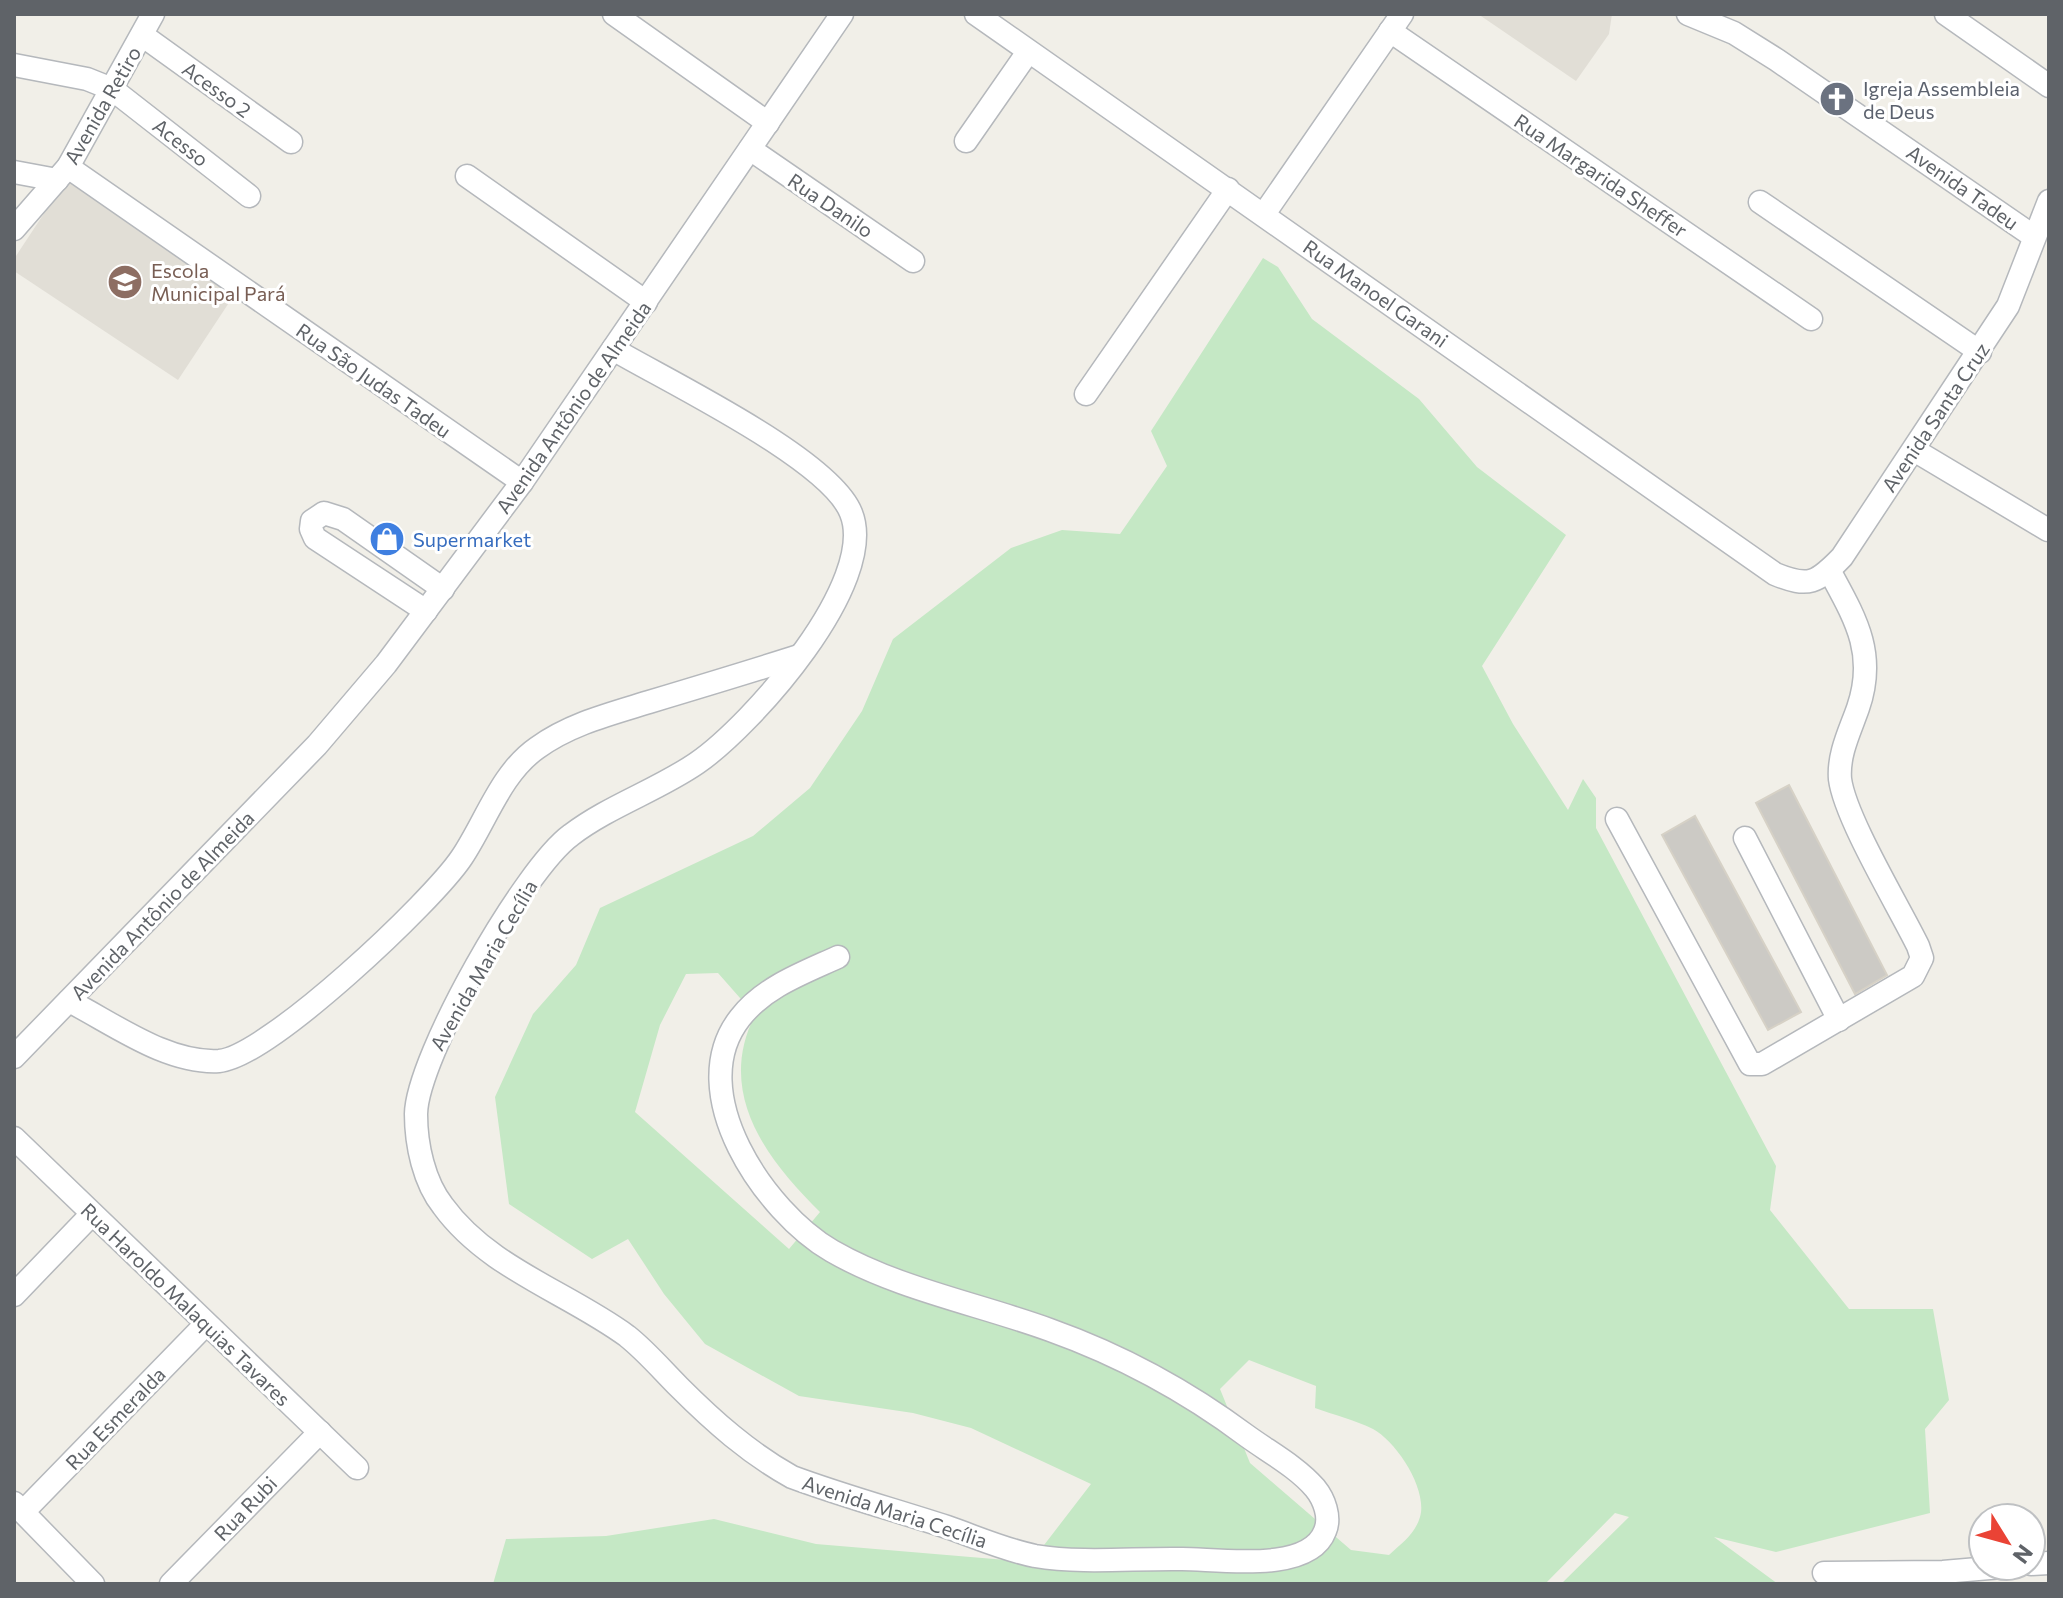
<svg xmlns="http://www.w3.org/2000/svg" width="2063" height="1598" font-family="Commissioner,sans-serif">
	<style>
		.education { fill: #e1ded6 }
		.green { fill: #c5e8c5; fill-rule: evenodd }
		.building { fill: #cccac5; stroke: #d6d1c6; stroke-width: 2 }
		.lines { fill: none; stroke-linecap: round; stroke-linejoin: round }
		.minor-casing { stroke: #b5b8bc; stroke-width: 25 }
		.minor { stroke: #fff; stroke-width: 22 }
		.labels { text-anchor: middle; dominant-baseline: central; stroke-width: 6; stroke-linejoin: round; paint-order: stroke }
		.worship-label { font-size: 20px; fill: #5b616d; stroke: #fff; text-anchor: start }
		.street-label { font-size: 20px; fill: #5f6368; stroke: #fff }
		.education-label { font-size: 20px; fill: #785e54; stroke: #fff; text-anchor: start }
		.shop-label { font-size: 20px; fill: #366cbe; stroke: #fff; text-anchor: start }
	</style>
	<rect width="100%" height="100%" fill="#f1efe8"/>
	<!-- education -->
	<g class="education">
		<path d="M 1478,14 L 1612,14 L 1609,34 L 1576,81 Z"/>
		<path d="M 66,180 L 236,292 L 178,380 L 14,271 L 14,259 Z"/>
	</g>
	<!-- green -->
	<path class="green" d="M 1263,258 L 1278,267 L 1312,319 L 1419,399 L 1477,467 L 1566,535 L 1482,666 L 1513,724 L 1568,810 L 1583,779 L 1596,798 L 1596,828 L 1776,1166 L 1770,1210 L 1849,1309 L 1933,1309 L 1949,1400 L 1925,1429 L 1930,1513 L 1776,1552 L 1714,1537 L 1778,1584 L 1561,1584 L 1629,1517 L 1615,1513 L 1545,1584 L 493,1584 L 506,1539 L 606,1536 L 714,1519 L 816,1544 L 1031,1562 L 1091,1484 L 971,1428 L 913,1413 L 799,1396 L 705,1344 L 664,1294 L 628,1239 L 592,1259 L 509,1204 L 495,1097 L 533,1014 L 576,965 L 600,908 L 753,836 L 810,788 L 862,711 L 893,639 L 1011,548 L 1062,530 L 1120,534 L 1167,466 L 1151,431 ZM 718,973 L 755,1015 C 716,1092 765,1158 820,1212 L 789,1249 L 635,1112 L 660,1025 L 686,974 ZM 1249,1360 L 1316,1386 L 1315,1408 C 1334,1415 1355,1420 1373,1429 C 1397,1442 1428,1490 1420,1517 C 1415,1534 1402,1543 1389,1555 L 1351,1550 L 1250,1463 L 1220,1389 Z"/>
	<!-- building -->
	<g class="building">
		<path d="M 1789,785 L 1887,975 L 1855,994 L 1756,803 Z"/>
		<path d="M 1695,816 L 1801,1012 L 1768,1030 L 1662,835 Z"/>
	</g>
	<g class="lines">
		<defs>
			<g id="minor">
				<path d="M 614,14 L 768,123"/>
				<path d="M 976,14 L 1775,574 C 1809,588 1817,583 1842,557 L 2008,306 L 2049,201"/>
				<path d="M 1688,14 L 1734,33 L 1777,60 L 2033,236"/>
				<path d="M 1946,14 L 2049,86"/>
				<path d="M 1390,31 L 1811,319"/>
				<path d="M 142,35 L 291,142"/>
				<path d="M 14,65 L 87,79 L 112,89 L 249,196"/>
				<path d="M 966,141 L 1028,52"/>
				<path d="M 750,149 L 913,261"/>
				<path d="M 68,167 L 522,482"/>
				<path d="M 14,172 L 57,180"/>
				<path d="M 467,176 L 646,302"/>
				<path d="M 1760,202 L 1980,352"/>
				<path d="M 1264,214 L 1402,14"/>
				<path d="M 14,229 L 68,167 L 153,14"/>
				<path d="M 613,349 C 667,381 830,459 851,513 C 879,582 752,725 697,763 C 658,790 609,806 571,835 C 524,869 417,1057 416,1114 C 416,1145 424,1182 443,1206 C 488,1268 567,1292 627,1336 C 646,1351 662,1370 679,1387 C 714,1422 749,1453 792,1477 C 843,1496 895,1510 947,1527 C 976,1537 1005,1550 1035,1556 C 1084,1564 1133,1558 1182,1559 C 1218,1559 1309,1574 1325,1531 C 1331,1517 1324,1499 1315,1488 C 1297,1467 1269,1452 1247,1436 C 1188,1392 1120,1355 1050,1330 C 979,1304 898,1289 832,1251 C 765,1212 682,1092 740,1018 C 764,987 803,973 838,957"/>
				<path d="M 1086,394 L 1228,189"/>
				<path d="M 1914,450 L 2048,530"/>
				<path d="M 426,611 L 315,538 L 311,529 L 312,521 L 324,513 L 343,519 L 443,589"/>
				<path d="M 1617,819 L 1750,1064 L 1762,1064 L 1913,976 L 1922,958 L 1918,946 C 1899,907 1845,818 1840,779 C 1838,754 1850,731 1858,708 C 1877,653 1855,618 1829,570"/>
				<path d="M 1745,838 L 1839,1020"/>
				<path d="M 69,1001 C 114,1024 167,1064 219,1061 C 268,1057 433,901 462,857 C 486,821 501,773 537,748 C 570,724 610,714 649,702 C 699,687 749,672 799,656"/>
				<path d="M 14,1057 L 317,745 L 386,664 L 522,482 L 842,14"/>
				<path d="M 14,1138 L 357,1468"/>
				<path d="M 14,1295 L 92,1214"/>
				<path d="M 14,1503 L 93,1584"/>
				<path d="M 23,1512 L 206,1324"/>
				<path d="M 2031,1564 L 2049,1563"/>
				<path d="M 1824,1573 L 1943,1572 L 2013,1566"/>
				<path d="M 171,1584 L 320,1432"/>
			</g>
		</defs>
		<!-- minor casing -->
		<use href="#minor" class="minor-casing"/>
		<!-- minor -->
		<use href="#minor" class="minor"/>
	</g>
	<!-- icons -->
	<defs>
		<symbol id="church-disc" viewBox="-11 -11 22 22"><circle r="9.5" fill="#6b7280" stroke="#fff"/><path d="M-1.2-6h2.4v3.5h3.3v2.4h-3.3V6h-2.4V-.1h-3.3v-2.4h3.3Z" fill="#fff"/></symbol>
		<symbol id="school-disc" viewBox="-11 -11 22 22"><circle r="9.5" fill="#8d6e63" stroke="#fff"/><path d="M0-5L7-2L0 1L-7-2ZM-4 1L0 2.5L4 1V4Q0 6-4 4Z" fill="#fff"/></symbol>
		<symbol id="shop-disc" viewBox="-11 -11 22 22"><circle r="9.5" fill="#3f7fe0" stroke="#fff"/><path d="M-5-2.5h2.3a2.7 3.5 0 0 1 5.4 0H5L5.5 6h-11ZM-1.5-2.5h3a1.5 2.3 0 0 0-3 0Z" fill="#fff"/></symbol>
	</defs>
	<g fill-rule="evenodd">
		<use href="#church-disc" x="1817" y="79" width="40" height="40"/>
		<use href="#school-disc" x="105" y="262" width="40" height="40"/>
		<use href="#shop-disc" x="367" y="519" width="40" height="40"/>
	</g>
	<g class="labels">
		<!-- worship labels -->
		<g class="worship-label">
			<text x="1863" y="88">Igreja Assembleia<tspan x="1863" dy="23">de Deus</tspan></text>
		</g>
		<!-- street labels -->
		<g class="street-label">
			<text transform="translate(217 89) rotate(36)">Acesso 2</text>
			<text transform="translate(102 105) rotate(-60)">Avenida Retiro</text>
			<text transform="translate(181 142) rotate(38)">Acesso</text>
			<text transform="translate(1601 175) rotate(34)">Rua Margarida Sheffer</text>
			<text transform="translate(1963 187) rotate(35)">Avenida Tadeu</text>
			<text transform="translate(831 205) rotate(34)">Rua Danilo</text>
			<text transform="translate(1376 293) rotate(35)">Rua Manoel Garani</text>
			<text transform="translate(374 380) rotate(35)">Rua São Judas Tadeu</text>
			<text transform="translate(573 407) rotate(-55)">Avenida Antônio de Almeida</text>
			<text transform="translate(1935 417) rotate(-56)">Avenida Santa Cruz</text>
			<text transform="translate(162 905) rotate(-46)">Avenida Antônio de Almeida</text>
			<text transform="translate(483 965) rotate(-60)">Avenida Maria Cecília</text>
			<text transform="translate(186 1304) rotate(44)">Rua Haroldo Malaquias Tavares</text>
			<text transform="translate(115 1418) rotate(-46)">Rua Esmeralda</text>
			<text transform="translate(245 1508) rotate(-46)">Rua Rubi</text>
			<text transform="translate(895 1511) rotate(18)">Avenida Maria Cecília</text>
		</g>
		<!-- education labels -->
		<g class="education-label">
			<text x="151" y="270">Escola<tspan x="151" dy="23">Municipal Pará</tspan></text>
		</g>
		<!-- shop labels -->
		<g class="shop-label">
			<text x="413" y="539">Supermarket</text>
		</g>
	</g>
	<!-- border -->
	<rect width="2063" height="1598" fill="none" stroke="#5f6368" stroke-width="32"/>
	<!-- north arrow -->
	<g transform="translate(2007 1542) rotate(127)"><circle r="38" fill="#ffffff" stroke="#bfc1c3" stroke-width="2"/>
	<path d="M0-6L14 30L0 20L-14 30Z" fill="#ea4335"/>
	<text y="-12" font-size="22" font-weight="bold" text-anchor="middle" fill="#5f6368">N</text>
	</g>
</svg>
